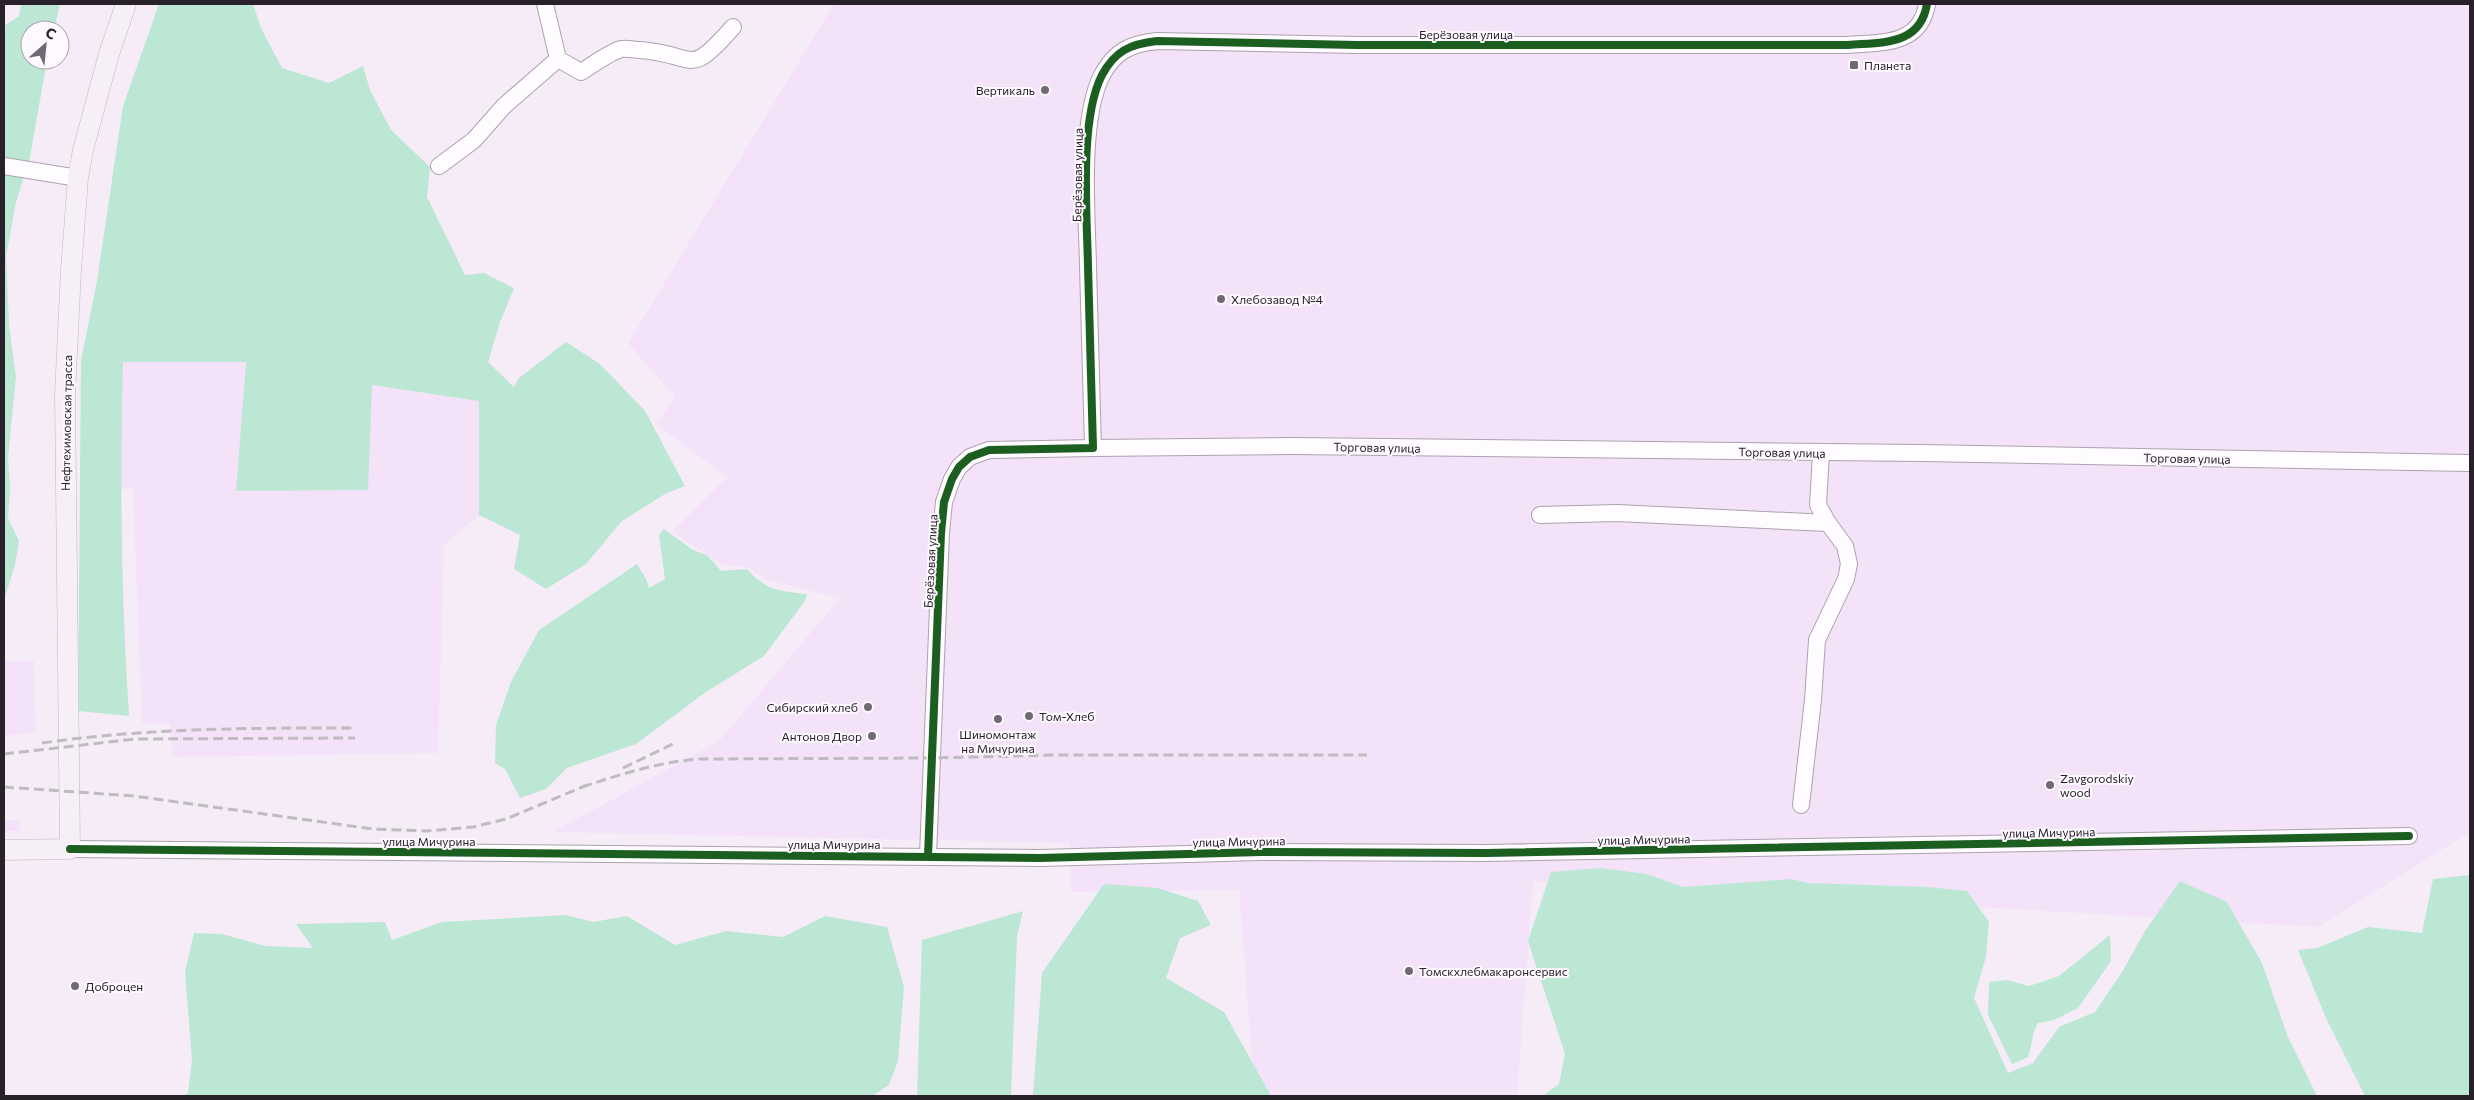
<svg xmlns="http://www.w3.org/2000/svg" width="2474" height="1100" font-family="Commissioner,sans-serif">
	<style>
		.built { fill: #f4e2f9 }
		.green { fill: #bce7d4 }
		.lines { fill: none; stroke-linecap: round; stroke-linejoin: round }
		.minor-casing { stroke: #aba3ad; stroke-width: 18 }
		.major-casing { stroke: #c3b6c3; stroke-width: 21 }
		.minor { stroke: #fefcfe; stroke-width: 16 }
		.major { stroke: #f6eff5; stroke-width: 20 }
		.rail { stroke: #bebcbe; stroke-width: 3; stroke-dasharray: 10 5; stroke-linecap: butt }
		.cycleway-casing { stroke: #fef9ff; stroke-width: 11 }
		.cycleway { stroke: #1b5e20; stroke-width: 8 }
		.poi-dot { fill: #706872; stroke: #fef9ff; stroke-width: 2 }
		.labels { text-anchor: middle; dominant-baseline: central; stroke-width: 4; stroke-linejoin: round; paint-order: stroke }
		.street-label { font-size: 12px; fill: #28212a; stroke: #fef9ff }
		.poi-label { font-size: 12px; fill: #28212a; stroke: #fef9ff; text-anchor: start }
	</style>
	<rect width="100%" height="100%" fill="#f5ecf7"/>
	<!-- built -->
	<g class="built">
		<path d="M 834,4 L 2470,4 L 2470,832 L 2318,927 L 1533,881 L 1517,1096 L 1255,1096 L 1239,890 L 1071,892 L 1070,843 L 553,832 L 719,741 L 840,598 L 767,580 L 748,567 L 723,565 L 672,532 L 727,477 L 656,424 L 675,397 L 628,343 Z"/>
		<path d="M 123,361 L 246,362 L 236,491 L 372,385 L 479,401 L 479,515 L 444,545 L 438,753 L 173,757 L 170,724 L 142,723 L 133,489 L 120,489 Z"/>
		<path d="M 4,661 L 34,661 L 36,732 L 4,736 Z"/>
		<rect x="4" y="820" width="16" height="11"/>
	</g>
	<!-- green -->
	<g class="green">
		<path d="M 21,4 L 60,4 L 54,30 L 30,30 L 30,60 L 47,60 L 30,157 L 16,202 L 6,256 L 9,326 L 16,376 L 8,457 L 10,488 L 8,518 L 19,541 L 15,565 L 4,600 L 4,26 L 19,16 Z"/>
		<path d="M 159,4 L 253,4 L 261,28 L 282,68 L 329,83 L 363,66 L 370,90 L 391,130 L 430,167 L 427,197 L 465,275 L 484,273 L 514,288 L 500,322 L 488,362 L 514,387 L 519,378 L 566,342 L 600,364 L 645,411 L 685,486 L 665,494 L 622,521 L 586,564 L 546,589 L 514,569 L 520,535 L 479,515 L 479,401 L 372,385 L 368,490 L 236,491 L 246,362 L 123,362 C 120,480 121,597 129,716 L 78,711 L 81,360 L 97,281 L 123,106 Z"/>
		<path d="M 664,529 L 693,550 L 707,555 L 721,571 L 747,569 C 766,591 780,591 807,594 L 805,601 L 764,656 L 706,692 L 636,744 L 567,768 L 546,789 L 520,798 L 505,769 L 495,763 L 496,725 L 511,682 L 539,630 L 637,564 L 647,581 L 649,588 L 665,579 L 659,535 Z"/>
		<path d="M 1600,868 L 1647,874 L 1683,887 L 1791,879 L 1808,883 L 1927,887 L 1967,891 L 1989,922 L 1986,957 L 1974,998 L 2008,1073 L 2033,1063 L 2059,1027 L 2095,1012 L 2122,972 L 2145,931 L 2180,881 L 2227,902 L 2262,963 L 2288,1037 L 2317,1096 L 1543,1096 L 1559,1084 L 1565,1054 L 1528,941 L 1551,872 Z"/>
		<path d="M 2470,875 L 2470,1096 L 2365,1096 L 2326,1018 L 2298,950 L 2317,948 L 2368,927 L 2422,933 L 2433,879 Z"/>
		<path d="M 1104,884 L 1158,888 L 1198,901 L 1211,925 L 1180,938 L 1166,978 L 1224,1012 L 1271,1096 L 1033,1096 L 1042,973 Z"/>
		<path d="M 1023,911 L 1017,936 L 1011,1096 L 917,1096 L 922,940 Z"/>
		<path d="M 566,915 L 593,922 L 627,916 L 675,945 L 726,931 L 783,937 L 825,916 L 887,927 L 904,987 L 898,1061 L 889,1085 L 875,1094 L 875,1096 L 182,1096 L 188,1093 L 192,1060 L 185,972 L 194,933 L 222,934 L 265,946 L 313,948 L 296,924 L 385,922 L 392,940 L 442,922 Z"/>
		<path d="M 2110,935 L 2111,961 L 2078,1008 L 2054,1020 L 2038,1023 C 2031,1034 2033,1045 2028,1057 L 2012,1064 L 1988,1015 L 1989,982 L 2007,980 L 2029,986 L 2059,976 Z"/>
	</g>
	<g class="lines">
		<defs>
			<g id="minor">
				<path d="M 545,4 L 558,59 L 581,72 C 591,66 610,52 621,49 C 626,48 635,50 640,50 C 697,54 687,80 733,27"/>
				<path d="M 4,166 L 78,178"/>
				<path d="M 439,166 L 474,140 L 504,106 L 558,59"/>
				<path d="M 1093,448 L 1291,446 L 1921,453 L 2470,463"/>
				<path d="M 1540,515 L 1617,513 L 1828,523"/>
				<path d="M 1801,805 L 1813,700 L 1817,640 L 1846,579 L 1849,564 L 1845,546 L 1828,523 L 1818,505 L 1821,453"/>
				<path d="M 70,849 L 1040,858 L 1261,852 L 1486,853 L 2409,836"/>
				<path d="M 928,856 L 941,533 L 944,502 L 952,479 L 959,467 L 970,457 L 989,450 L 1093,448 C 1091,388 1090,327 1088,266 C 1087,215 1079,120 1102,75 C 1115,51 1130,44 1157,41 L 1357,45 L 1848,45 C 1882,42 1920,46 1927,4"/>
			</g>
			<path id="major" d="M 4,850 L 70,849 L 65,394 L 71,270 L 78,178 L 83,150 L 109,54 L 126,4"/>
		</defs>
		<!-- minor casing -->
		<use href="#minor" class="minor-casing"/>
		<!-- major casing -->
		<use href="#major" class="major-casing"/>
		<!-- minor -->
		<use href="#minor" class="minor"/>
		<!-- major -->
		<use href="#major" class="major"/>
		<!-- rail -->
		<g class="rail">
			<path d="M 42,743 C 146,728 249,728 354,728"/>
			<path d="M 4,754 L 135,739 L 355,738"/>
			<path d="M 623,768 L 675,743"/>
			<path d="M 4,787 L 134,796 L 373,829 L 427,831 L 473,827 L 506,819 L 587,785"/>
			<path d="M 582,787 C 622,774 658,762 700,759 L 932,758 L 1056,755 L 1367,755"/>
		</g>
		<defs>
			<g id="cycleway">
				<path d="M 70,849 L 1040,858 L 1261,852 L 1486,853 L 2409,836"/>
				<path d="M 928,856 L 941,533 L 944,502 L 952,479 L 959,467 L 970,457 L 989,450 L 1093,448 C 1091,388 1090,327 1088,266 C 1087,215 1079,120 1102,75 C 1115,51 1130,44 1157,41 L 1357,45 L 1848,45 C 1882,42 1920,46 1927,4"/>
			</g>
		</defs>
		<!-- cycleway casing -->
		<use href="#cycleway" class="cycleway-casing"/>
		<!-- cycleway -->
		<use href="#cycleway" class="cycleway"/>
	</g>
	<!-- markers -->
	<g class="poi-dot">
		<rect x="1849" y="60" width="10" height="10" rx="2.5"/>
		<circle cx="1045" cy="90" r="5"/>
		<circle cx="1221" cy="299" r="5"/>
		<circle cx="868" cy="707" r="5"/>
		<circle cx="1029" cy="716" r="5"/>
		<circle cx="998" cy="719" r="5"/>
		<circle cx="872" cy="736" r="5"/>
		<circle cx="2050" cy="785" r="5"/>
		<circle cx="1409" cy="971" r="5"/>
		<circle cx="75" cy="986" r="5"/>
	</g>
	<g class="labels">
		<!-- street labels -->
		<g class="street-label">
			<text x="1466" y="34">Берёзовая улица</text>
			<text transform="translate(1077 175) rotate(-89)">Берёзовая улица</text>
			<text transform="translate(66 423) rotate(-89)">Нефтехимовская трасса</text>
			<text transform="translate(1377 447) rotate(1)">Торговая улица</text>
			<text transform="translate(1782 452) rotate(1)">Торговая улица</text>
			<text transform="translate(2187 458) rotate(1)">Торговая улица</text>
			<text transform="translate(930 561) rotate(-87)">Берёзовая улица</text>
			<text transform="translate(2049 832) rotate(-1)">улица Мичурина</text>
			<text transform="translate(1644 839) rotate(-1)">улица Мичурина</text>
			<text x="429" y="841">улица Мичурина</text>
			<text transform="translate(1239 841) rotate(-1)">улица Мичурина</text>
			<text x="834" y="844">улица Мичурина</text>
		</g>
		<!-- poi labels -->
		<g class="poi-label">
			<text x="1864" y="65">Планета</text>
			<text x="1035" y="90" text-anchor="end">Вертикаль</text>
			<text x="1231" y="299">Хлебозавод №4</text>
			<text x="858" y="707" text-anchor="end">Сибирский хлеб</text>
			<text x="1039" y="716">Том-Хлеб</text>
			<text x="998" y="734" text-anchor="middle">Шиномонтаж<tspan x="998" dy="14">на Мичурина</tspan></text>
			<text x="862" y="736" text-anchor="end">Антонов Двор</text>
			<text x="2060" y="778">Zavgorodskiy<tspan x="2060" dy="14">wood</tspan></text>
			<text x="1419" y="971">Томскхлебмакаронсервис</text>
			<text x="85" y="986">Доброцен</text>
		</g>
	</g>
	<!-- border -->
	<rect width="2474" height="1100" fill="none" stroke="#28212a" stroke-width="10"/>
	<!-- north arrow -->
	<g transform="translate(45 45) rotate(27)"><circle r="24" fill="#fef9ff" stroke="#a8a3aa"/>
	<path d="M0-4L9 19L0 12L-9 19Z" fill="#706872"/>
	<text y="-8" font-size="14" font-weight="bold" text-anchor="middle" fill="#28212a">С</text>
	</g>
</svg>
